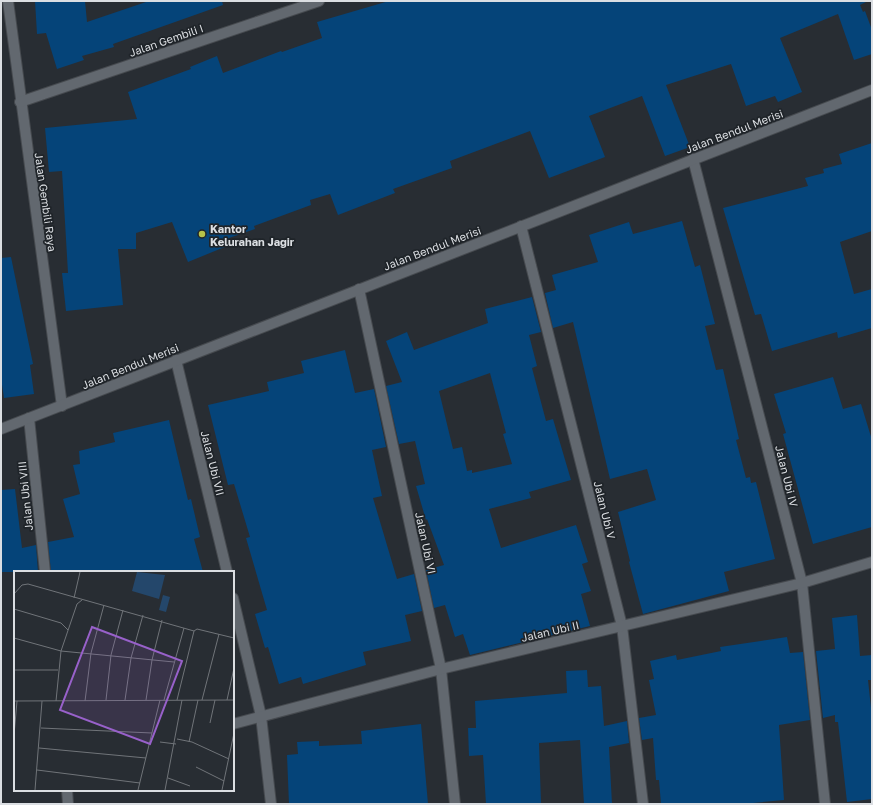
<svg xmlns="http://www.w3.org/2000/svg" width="873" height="805" font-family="'Golos Text',sans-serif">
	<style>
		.building { fill: #054479; fill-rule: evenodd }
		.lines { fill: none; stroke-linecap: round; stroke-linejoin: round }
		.street-casing { stroke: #464a4f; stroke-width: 12 }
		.secondary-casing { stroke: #464a4f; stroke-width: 12 }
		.street { stroke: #62686f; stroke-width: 10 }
		.secondary { stroke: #62686f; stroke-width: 10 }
		.poi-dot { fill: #b6c249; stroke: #1f2429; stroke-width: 1.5 }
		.labels { text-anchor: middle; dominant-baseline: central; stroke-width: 3.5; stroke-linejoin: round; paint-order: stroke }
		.street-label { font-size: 11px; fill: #dbdee2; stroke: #1f2429 }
		.poi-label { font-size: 11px; font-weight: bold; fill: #dbdee2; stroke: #1f2429; text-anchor: start }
		.inset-road { fill: none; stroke: #707479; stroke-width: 1 }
		.view { fill: #9861ca; fill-opacity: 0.15; stroke: #9861ca; stroke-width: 2 }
		.inset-edge { fill: none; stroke: #dbdee2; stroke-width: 2 }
	</style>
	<rect width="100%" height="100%" fill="#282d33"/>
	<!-- building -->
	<g class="building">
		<path d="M 35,1 L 85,1 L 87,22 L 149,1 L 222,1 L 223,5 L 113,44 L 114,47 L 82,56 L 84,60 L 57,69 L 46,33 L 37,34 Z"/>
		<path d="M 389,1 L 868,1 L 860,5 L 863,12 L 865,11 L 872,30 L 872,54 L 854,60 L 838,14 L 780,38 L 802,92 L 778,102 L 775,96 L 746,106 L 731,64 L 666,85 L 690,147 L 665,156 L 642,96 L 589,116 L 605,157 L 549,178 L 530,131 L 450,161 L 452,168 L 393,189 L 395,193 L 338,215 L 330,194 L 310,200 L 311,205 L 254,226 L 255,229 L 229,238 L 232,244 L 188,262 L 172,222 L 136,233 L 136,249 L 118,249 L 123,305 L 66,311 L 62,273 L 68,273 L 62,171 L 49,172 L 45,128 L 137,119 L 128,92 L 191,69 L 190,67 L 217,56 L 223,73 L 281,51 L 282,52 L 322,38 L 317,22 Z"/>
		<path d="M 872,143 L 872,231 L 840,242 L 854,294 L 872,289 L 872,328 L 838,338 L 837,332 L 772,351 L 761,314 L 755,315 L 723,208 L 808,186 L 805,178 L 824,173 L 823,169 L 842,164 L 839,154 Z"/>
		<path d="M 682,221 L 695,267 L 700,265 L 715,324 L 705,326 L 716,370 L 723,369 L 739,439 L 736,440 L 746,478 L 750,477 L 751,483 L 756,482 L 775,559 L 724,572 L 729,591 L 643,614 L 629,562 L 630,561 L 618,512 L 656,500 L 647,469 L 610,479 L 573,322 L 553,328 L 545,293 L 556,290 L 552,275 L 598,262 L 589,235 L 629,222 L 633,234 Z"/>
		<path d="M 11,257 L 33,364 L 30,365 L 34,394 L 4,398 L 1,378 L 1,258 Z"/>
		<path d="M 532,297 L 541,332 L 529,335 L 537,366 L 532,368 L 546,421 L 553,419 L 571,480 L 529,492 L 531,498 L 489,509 L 501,548 L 576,525 L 588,562 L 582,564 L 591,591 L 581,594 L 590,626 L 470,655 L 463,634 L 455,637 L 445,605 L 434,608 L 426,570 L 444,565 L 427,519 L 426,520 L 416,486 L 425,484 L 415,441 L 399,444 L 386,386 L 402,382 L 386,341 L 407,332 L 414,350 L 488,323 L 485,309 ZM 490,373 L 506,433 L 503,434 L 512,464 L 472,473 L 472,470 L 467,471 L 462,447 L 453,449 L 439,391 Z"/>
		<path d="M 345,350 L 355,393 L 374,389 L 386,447 L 372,450 L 382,496 L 373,498 L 397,579 L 414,574 L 422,611 L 405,615 L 411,641 L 363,652 L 366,665 L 303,684 L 301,677 L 279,684 L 268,647 L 265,648 L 255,614 L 267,610 L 246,538 L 250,537 L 234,484 L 228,485 L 208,405 L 269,391 L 267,382 L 304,373 L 301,361 Z"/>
		<path d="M 833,377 L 843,409 L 861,404 L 872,440 L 872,527 L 813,544 L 783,434 L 786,433 L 774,394 Z"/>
		<path d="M 169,420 L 188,500 L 191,499 L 200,537 L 194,539 L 203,572 L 51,572 L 48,542 L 74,537 L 63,499 L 80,494 L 73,465 L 80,464 L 79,451 L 115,442 L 113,433 Z"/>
		<path d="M 15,489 L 22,548 L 36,545 L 38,572 L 1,572 L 1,490 Z"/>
		<path d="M 857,615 L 860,656 L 872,655 L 872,680 L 868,680 L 872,717 L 872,799 L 847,802 L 838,722 L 835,722 L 835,715 L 823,718 L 816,651 L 835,649 L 832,618 Z"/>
		<path d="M 787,637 L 790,653 L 803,652 L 810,720 L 779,725 L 784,800 L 742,804 L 661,804 L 659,780 L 656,780 L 653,738 L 642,740 L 639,718 L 656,715 L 649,680 L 654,679 L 650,661 L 676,655 L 677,660 L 721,651 L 720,647 Z"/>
		<path d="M 587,670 L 588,687 L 601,686 L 604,726 L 627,721 L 629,743 L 609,747 L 612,804 L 584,804 L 580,740 L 539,743 L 541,804 L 486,804 L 483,755 L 469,756 L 468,728 L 476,728 L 475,701 L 567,693 L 566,671 Z"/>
		<path d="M 421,724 L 428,804 L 289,804 L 287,755 L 298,754 L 297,742 L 319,741 L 319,746 L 362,744 L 361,731 Z"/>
	</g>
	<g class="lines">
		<defs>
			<g id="street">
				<path d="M 8,1 L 62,406"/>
				<path d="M 20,102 L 319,1"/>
				<path d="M 693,159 L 802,583 L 825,804"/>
				<path d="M 521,226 L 622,626 L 643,804"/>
				<path d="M 359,289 L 441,669 L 455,804"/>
				<path d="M 176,360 L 227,572"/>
				<path d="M 29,418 L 45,572"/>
				<path d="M 233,598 L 261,716 L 271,804"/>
				<path d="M 233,724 L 441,669 L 802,583 L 872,562"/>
				<path d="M 67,790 L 68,804"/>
			</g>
			<path id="secondary" d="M 1,429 L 872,90"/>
		</defs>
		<!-- street casing -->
		<use href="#street" class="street-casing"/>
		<!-- secondary casing -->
		<use href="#secondary" class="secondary-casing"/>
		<!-- street -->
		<use href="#street" class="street"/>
		<!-- secondary -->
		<use href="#secondary" class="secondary"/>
	</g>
	<!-- markers -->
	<circle class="poi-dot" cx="202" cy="234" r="4"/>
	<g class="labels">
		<!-- street labels -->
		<g class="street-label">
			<text transform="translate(166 40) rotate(-19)">Jalan Gembili I</text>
			<text transform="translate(734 131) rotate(-21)">Jalan Bendul Merisi</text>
			<text transform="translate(46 202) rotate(82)">Jalan Gembili Raya</text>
			<text transform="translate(432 248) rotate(-21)">Jalan Bendul Merisi</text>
			<text transform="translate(130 366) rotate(-22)">Jalan Bendul Merisi</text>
			<text transform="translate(213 463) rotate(76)">Jalan Ubi VII</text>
			<text transform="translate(787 476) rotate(76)">Jalan Ubi IV</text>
			<text transform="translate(25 496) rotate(-96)">Jalan Ubi VIII</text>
			<text transform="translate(605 510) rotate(76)">Jalan Ubi V</text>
			<text transform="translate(426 543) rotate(78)">Jalan Ubi VI</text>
			<text transform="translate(550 631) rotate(-13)">Jalan Ubi II</text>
		</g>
		<!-- poi labels -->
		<g class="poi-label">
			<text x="210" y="228">Kantor<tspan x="210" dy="13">Kelurahan Jagir</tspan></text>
		</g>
	</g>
	<!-- overview -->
	<g transform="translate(14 571)">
		<rect width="220" height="220" fill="#282d33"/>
		<path d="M 123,1 L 151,4 L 145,28 L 118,20 ZM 149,24 L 156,26 L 152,41 L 145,39 Z" fill="#24476b"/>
		<path class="inset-road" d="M 0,23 L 8,14 L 14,13 L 180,60M 60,27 L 66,1M 0,38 L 47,52 L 54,59M 180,60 L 183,58 L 220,67M 0,67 L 47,80 L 160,91M 0,99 L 44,99M 92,129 L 97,84 L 109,39M 111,129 L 117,87 L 129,44M 132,129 L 138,89 L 148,49M 150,129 L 170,57M 163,129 L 180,60M 188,129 L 205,63M 213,129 L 220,97M 0,130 L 220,129M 42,130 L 47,80 L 63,33 L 68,29M 71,130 L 77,82 L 90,34M 196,152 L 201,129M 27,157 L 138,162M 0,164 L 3,130M 163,168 L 178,171 L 215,188M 146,171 L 162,173M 175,171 L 184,129M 25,177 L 132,187M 182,196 L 210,210M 23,199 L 126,212M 154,207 L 176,215M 21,219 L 28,130M 124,219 L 146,129M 151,219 L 168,129M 208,219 L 220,162"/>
		<path class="view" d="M 78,56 L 168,90 L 136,173 L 46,139 Z"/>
		<rect width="220" height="220" class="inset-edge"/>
	</g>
	<!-- border -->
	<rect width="873" height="805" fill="none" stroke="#dbdee2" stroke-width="4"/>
</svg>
